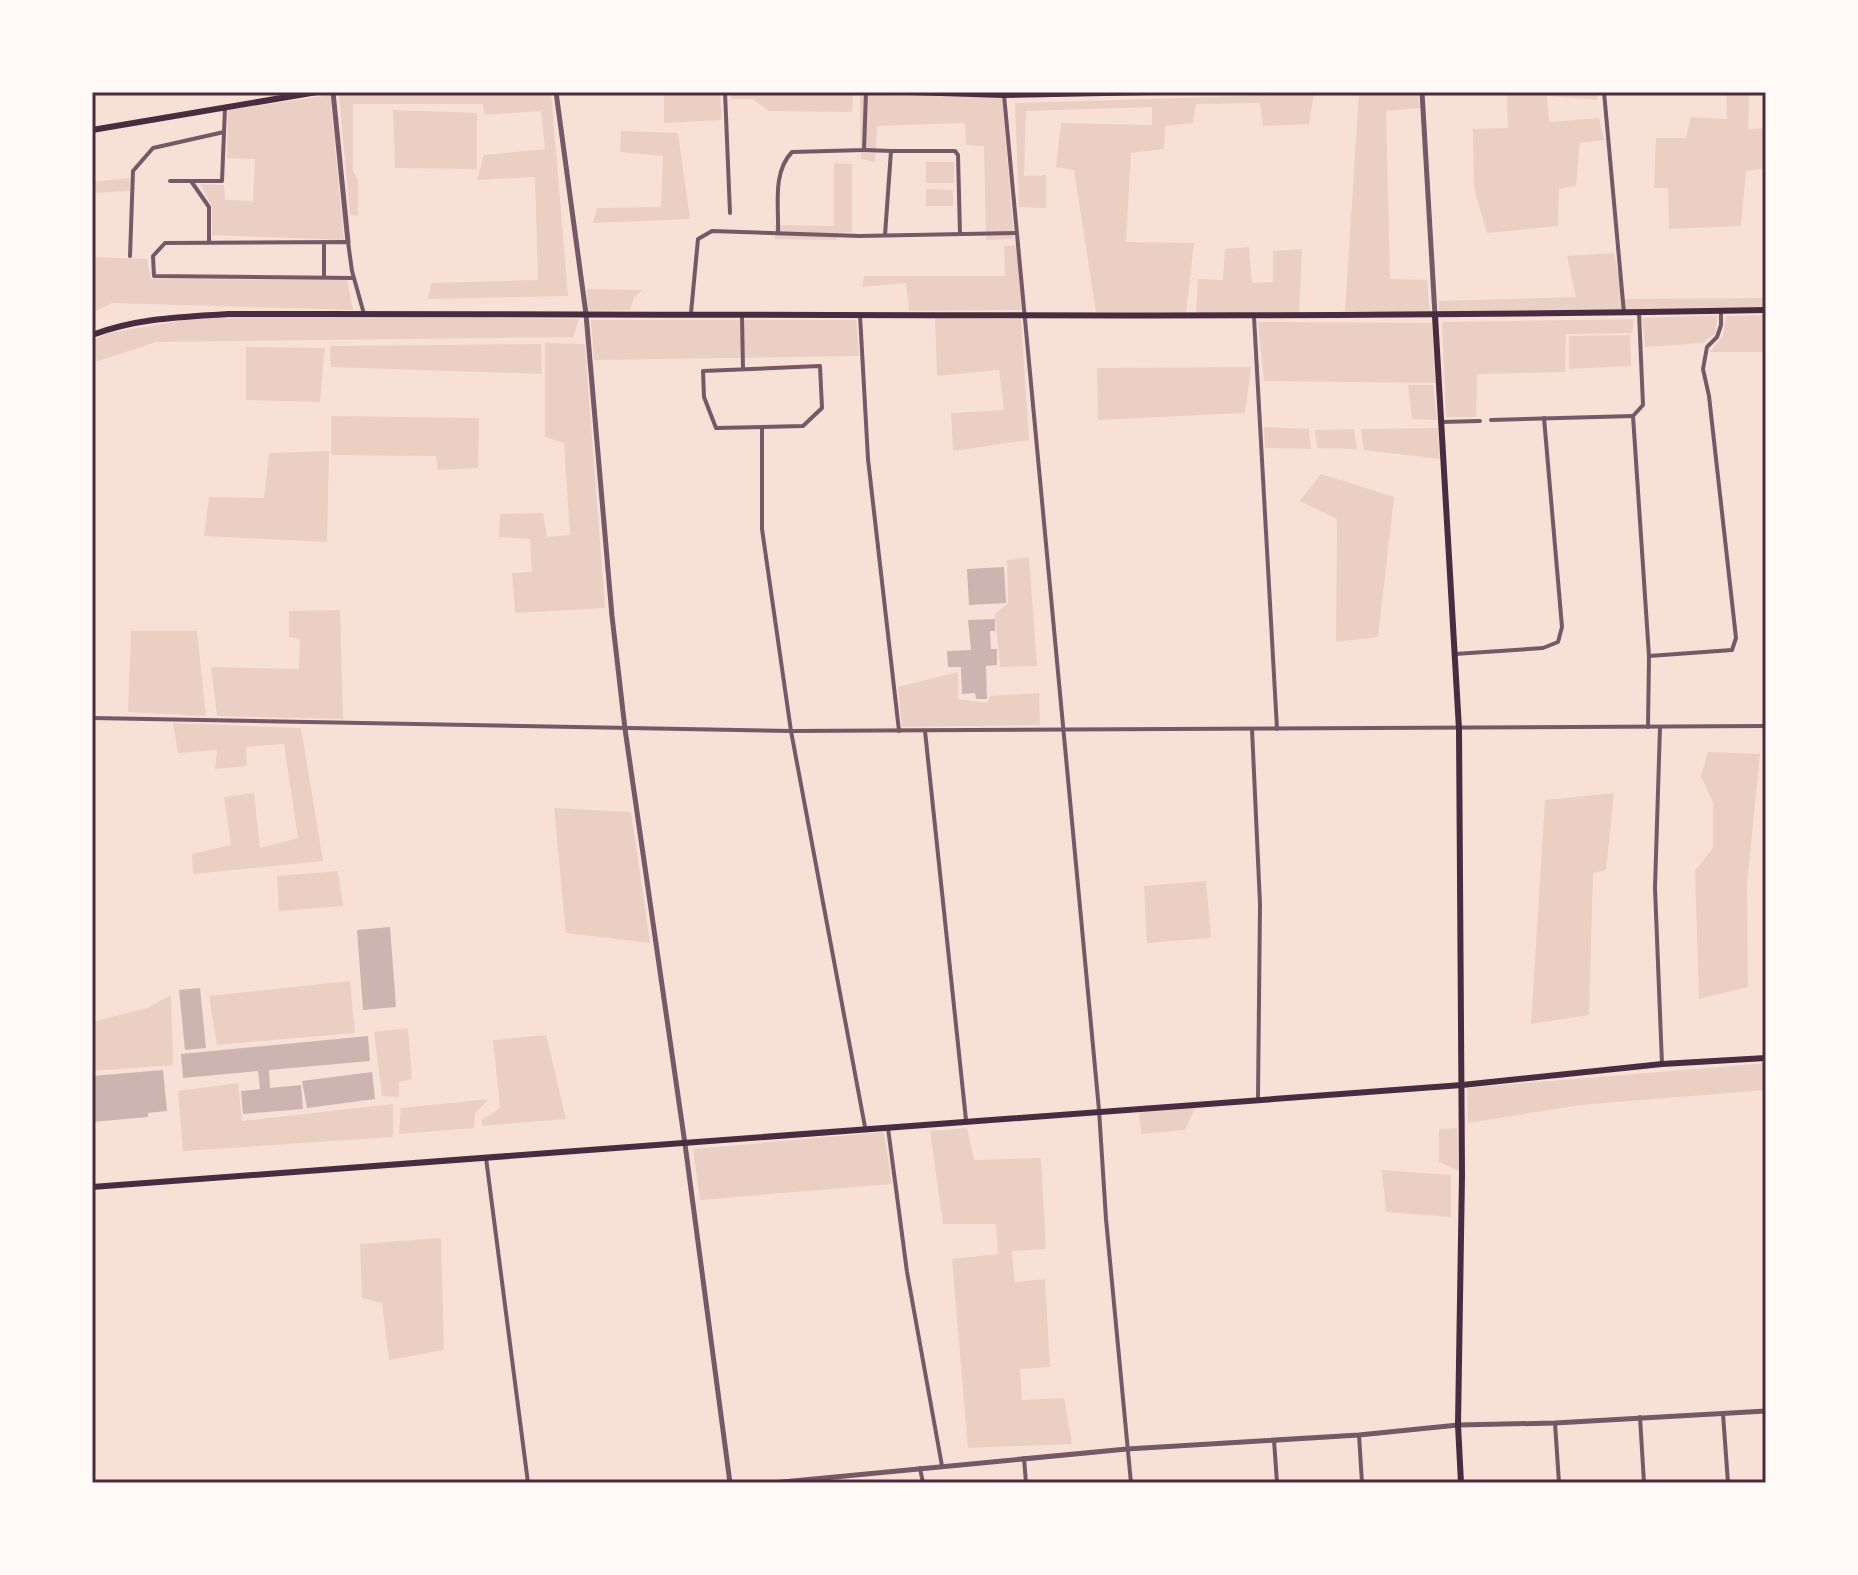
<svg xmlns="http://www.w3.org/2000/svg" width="1858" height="1575" font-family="Helvetica,sans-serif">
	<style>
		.green { fill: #ebcfc5 }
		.building { fill: #ccb4b1 }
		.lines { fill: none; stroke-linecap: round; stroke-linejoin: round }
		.minor { stroke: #755966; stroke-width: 4 }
		.tertiary { stroke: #755966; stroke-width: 5 }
		.secondary { stroke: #4a2c40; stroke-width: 6 }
		.neatline { fill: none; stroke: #4a2c40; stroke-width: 3 }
	</style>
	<rect width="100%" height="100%" fill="#f7e1d7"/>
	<!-- green -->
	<g class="green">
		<path d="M 551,92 L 568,296 L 428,299 L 431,283 L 538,280 L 535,177 L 477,180 L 484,155 L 545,149 L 541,111 L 484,115 L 483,104 L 353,104 L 353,171 L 358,180 L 358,216 L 350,215 L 339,94 Z"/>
		<path d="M 664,92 L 720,92 L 722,120 L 664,123 Z"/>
		<path d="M 730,92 L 853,95 L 852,112 L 769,111 L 752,99 L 731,99 Z"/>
		<path d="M 1418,92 L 1420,108 L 1386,111 L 1390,279 L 1427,280 L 1430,313 L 1345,311 L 1359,93 Z"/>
		<path d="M 1507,92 L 1598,92 L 1597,100 L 1547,96 L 1549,122 L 1599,118 L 1604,140 L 1580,143 L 1576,186 L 1559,189 L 1558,226 L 1487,233 L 1474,188 L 1473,129 L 1508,128 Z"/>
		<path d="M 1726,92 L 1749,92 L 1748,129 L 1766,128 L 1766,168 L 1746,171 L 1741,226 L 1669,229 L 1668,188 L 1654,188 L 1656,138 L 1686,138 L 1691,117 L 1727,119 Z"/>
		<path d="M 1314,94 L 1309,124 L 1263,126 L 1260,103 L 1196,104 L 1193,123 L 1165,126 L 1164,149 L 1131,153 L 1126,242 L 1194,243 L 1186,313 L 1096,312 L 1074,170 L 1056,167 L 1061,123 L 1152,125 L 1152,107 L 1026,111 L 1024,176 L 1046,175 L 1046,208 L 1019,207 L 1015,103 Z"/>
		<path d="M 330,95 L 344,240 L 212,235 L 212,206 L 200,184 L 224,185 L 225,200 L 253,201 L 255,159 L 227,158 L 228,110 Z"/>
		<path d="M 860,95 L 1002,97 L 1014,239 L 986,240 L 984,146 L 966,145 L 965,123 L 877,126 L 875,162 L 861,159 Z"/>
		<path d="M 393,110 L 477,113 L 477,169 L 395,168 Z"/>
		<path d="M 621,131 L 678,133 L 690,219 L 593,223 L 597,208 L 661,207 L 663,156 L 620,152 Z"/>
		<rect x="926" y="162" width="28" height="21"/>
		<path d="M 834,163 L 852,164 L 852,232 L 837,233 L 836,240 L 775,239 L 774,225 L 834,226 Z"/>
		<path d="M 129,178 L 130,191 L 92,193 L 92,182 Z"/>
		<path d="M 926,189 L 953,190 L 953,206 L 926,206 Z"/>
		<path d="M 1018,245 L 1024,310 L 909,311 L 906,283 L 862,287 L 864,276 L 1005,276 L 1004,246 Z"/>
		<path d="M 1249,247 L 1252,283 L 1273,282 L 1273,251 L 1302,249 L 1299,313 L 1196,313 L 1198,279 L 1223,280 L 1225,249 Z"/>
		<path d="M 1614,253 L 1623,299 L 1766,298 L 1766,310 L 1439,313 L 1439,301 L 1576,297 L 1567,256 Z"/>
		<path d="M 92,257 L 147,259 L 151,279 L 347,280 L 353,310 L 112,303 L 92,313 Z"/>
		<path d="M 587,289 L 643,290 L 634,297 L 630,310 L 588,311 Z"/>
		<path d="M 214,315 L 579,319 L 573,337 L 156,342 L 92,363 L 92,340 L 109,333 Z"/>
		<path d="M 1718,315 L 1715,334 L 1703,343 L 1645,347 L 1642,318 Z"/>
		<path d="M 1766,315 L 1766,352 L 1710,352 L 1723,336 L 1726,316 Z"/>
		<path d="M 935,318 L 1021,319 L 1029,440 L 953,451 L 951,413 L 1004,410 L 999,370 L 937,376 Z"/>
		<path d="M 1634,319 L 1632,333 L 1566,334 L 1565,372 L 1477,374 L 1476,417 L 1446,417 L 1442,322 Z"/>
		<path d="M 591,320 L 856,320 L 859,356 L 594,360 Z"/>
		<path d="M 1258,322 L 1432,323 L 1435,383 L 1264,381 Z"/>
		<path d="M 1630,335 L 1631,366 L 1569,369 L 1569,336 Z"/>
		<path d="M 545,343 L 585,344 L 605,608 L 515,613 L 512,573 L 532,572 L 530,539 L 499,537 L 500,514 L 543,513 L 547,537 L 570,535 L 564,443 L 545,437 Z"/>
		<path d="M 541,344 L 542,374 L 331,367 L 330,346 Z"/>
		<path d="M 246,347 L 325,348 L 320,402 L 246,400 Z"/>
		<path d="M 1251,367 L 1245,413 L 1098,420 L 1097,368 Z"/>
		<path d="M 1408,385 L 1433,385 L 1437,420 L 1412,419 Z"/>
		<path d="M 331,416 L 479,418 L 478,468 L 438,470 L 436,456 L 331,455 Z"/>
		<path d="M 1264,427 L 1309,429 L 1311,449 L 1265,448 Z"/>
		<path d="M 1438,428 L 1440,459 L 1364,450 L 1361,429 Z"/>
		<path d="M 1354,429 L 1357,449 L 1317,448 L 1315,430 Z"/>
		<path d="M 329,451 L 327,542 L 204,536 L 209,497 L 264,498 L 269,453 Z"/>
		<path d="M 1321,474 L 1394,497 L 1378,637 L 1336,642 L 1337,519 L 1300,501 Z"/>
		<path d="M 1029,557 L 1037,666 L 1000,667 L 995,614 L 1008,603 L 1007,560 Z"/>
		<path d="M 340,610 L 343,719 L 217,716 L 211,667 L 299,669 L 300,639 L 289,637 L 289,611 Z"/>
		<path d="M 131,631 L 197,631 L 206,716 L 128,712 Z"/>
		<path d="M 958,672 L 958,699 L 987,703 L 990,696 L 1039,693 L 1040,725 L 902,727 L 898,687 Z"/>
		<path d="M 173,723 L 301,728 L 323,861 L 193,874 L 192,854 L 231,845 L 224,797 L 254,793 L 260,848 L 298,838 L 284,744 L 246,747 L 247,766 L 215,769 L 217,750 L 178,753 Z"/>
		<path d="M 1708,752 L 1760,754 L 1747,884 L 1748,987 L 1699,999 L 1695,871 L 1713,848 L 1713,802 L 1701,776 Z"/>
		<path d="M 1614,793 L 1606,870 L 1593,873 L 1589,1015 L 1531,1024 L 1545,800 Z"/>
		<path d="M 554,808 L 631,812 L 650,943 L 566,933 Z"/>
		<path d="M 338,871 L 343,906 L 279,911 L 277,876 Z"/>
		<path d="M 1206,881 L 1211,938 L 1147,943 L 1144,886 Z"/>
		<path d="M 350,981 L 355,1033 L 217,1045 L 209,996 Z"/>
		<path d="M 171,995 L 173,1065 L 92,1071 L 92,1022 L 147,1008 Z"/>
		<path d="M 408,1028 L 412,1079 L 399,1082 L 399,1097 L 382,1096 L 374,1032 Z"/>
		<path d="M 546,1035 L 566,1119 L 482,1126 L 482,1120 L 500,1108 L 493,1040 Z"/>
		<path d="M 1766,1063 L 1766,1090 L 1580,1105 L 1468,1123 L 1467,1088 Z"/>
		<path d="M 238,1083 L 242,1121 L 393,1104 L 393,1137 L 183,1151 L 178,1091 Z"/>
		<path d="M 489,1099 L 475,1113 L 474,1128 L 399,1134 L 401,1108 Z"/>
		<path d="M 1195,1108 L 1185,1130 L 1141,1134 L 1139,1111 Z"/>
		<path d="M 967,1128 L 974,1160 L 1041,1158 L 1046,1249 L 1012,1251 L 1015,1282 L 1045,1279 L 1050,1367 L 1020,1369 L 1022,1400 L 1064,1398 L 1072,1444 L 968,1448 L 952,1259 L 998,1254 L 996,1224 L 943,1224 L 930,1131 Z"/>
		<path d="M 1457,1128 L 1459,1171 L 1439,1162 L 1439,1129 Z"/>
		<path d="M 884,1132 L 892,1184 L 700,1200 L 693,1149 Z"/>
		<path d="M 1382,1170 L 1451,1175 L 1451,1217 L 1386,1212 Z"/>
		<path d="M 441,1238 L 444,1350 L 389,1360 L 382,1303 L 362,1298 L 360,1244 Z"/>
	</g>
	<!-- building -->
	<g class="building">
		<path d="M 1004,567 L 1006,603 L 969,605 L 967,569 Z"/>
		<path d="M 995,619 L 995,631 L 990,631 L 991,649 L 997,649 L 997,665 L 986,666 L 987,699 L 976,699 L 975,693 L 962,694 L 961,667 L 948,667 L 947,651 L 971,650 L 968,620 Z"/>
		<path d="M 390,927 L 396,1007 L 363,1010 L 357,930 Z"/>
		<path d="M 200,988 L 206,1048 L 185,1050 L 179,990 Z"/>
		<path d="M 368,1036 L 370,1061 L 269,1070 L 270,1088 L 301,1085 L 303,1109 L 243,1114 L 241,1091 L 260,1089 L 258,1071 L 183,1078 L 181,1054 Z"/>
		<path d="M 163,1070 L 167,1111 L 148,1113 L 148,1117 L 92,1122 L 92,1076 Z"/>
		<path d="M 372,1072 L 375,1099 L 307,1108 L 302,1081 Z"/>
	</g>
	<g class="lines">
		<!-- minor -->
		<g class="minor">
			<path d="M 725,92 L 730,213"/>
			<path d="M 1604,92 L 1624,313"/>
			<path d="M 1004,95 L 1099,1110 L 1106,1219 L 1131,1483"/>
			<path d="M 865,150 L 891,151"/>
			<path d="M 170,181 L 191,181"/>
			<path d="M 778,233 C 779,206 772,173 792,152 L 864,150 L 866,92"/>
			<path d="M 885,235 L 891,151 L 955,151 L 958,155 L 960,234"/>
			<path d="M 209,242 L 209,207 L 191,181 L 222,181 L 225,108"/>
			<path d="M 130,256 L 133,171 L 153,148 L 224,132"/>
			<path d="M 324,277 L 324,242"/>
			<path d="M 354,278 L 154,276 L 153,256 L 165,243 L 348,242 L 352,271 L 364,314"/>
			<path d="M 691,313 L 698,239 L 712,231 L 860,236 L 1016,233"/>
			<path d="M 1639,313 L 1643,405 L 1633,416 L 1649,656 L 1648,727"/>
			<path d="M 860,315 L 868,459 L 899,731"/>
			<path d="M 742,317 L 743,369"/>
			<path d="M 1254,317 L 1277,729"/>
			<path d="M 820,366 L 822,408 L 803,426 L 716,428 L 704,397 L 703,371 Z"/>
			<path d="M 1491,420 L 1633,416"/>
			<path d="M 1441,422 L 1480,421"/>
			<path d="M 762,428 L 762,529 L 791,731 L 865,1127"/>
			<path d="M 1455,654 L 1543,648 L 1558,642 L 1562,627 L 1544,418"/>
			<path d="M 1649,656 L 1732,650 L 1736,638 L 1709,396 L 1703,369 L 1707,347 L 1717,337 L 1721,325 L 1721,311"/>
			<path d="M 92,718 L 791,731 L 1766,726"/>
			<path d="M 1660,727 L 1655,888 L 1662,1064"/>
			<path d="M 1252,729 L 1260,904 L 1258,1098"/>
			<path d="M 925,731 L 966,1120"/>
			<path d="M 888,1128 L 907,1272 L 942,1466"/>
			<path d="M 486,1158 L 528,1483"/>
			<path d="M 1723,1414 L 1728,1483"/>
			<path d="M 1640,1417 L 1644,1483"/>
			<path d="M 1555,1423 L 1559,1483"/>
			<path d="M 1359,1435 L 1362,1483"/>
			<path d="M 1274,1440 L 1277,1483"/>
			<path d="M 1024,1458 L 1026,1483"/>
			<path d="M 920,1468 L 923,1483"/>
		</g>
		<!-- tertiary -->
		<g class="tertiary">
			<path d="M 333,92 L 348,242"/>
			<path d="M 556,92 L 586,314 L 612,616 L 625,729 L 685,1144 L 730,1483"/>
			<path d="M 1422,92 L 1435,315"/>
			<path d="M 772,1483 L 1127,1449 L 1359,1435 L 1458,1425 L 1555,1423 L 1766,1411"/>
		</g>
		<!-- secondary -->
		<g class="secondary">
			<path d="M 909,92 L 1004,95 L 1154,92"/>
			<path d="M 92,130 L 317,92"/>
			<path d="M 1435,316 L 1459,729 L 1462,1175 L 1458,1425 L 1461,1483"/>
			<path d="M 92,335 C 136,318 182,317 228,314 C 741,313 1253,320 1766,310"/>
			<path d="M 92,1187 L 1462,1085 L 1662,1064 L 1766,1058"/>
		</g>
	</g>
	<!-- border -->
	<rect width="1858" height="1575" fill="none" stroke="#fffaf5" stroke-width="188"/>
	<rect x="94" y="94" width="1670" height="1387" class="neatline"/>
</svg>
